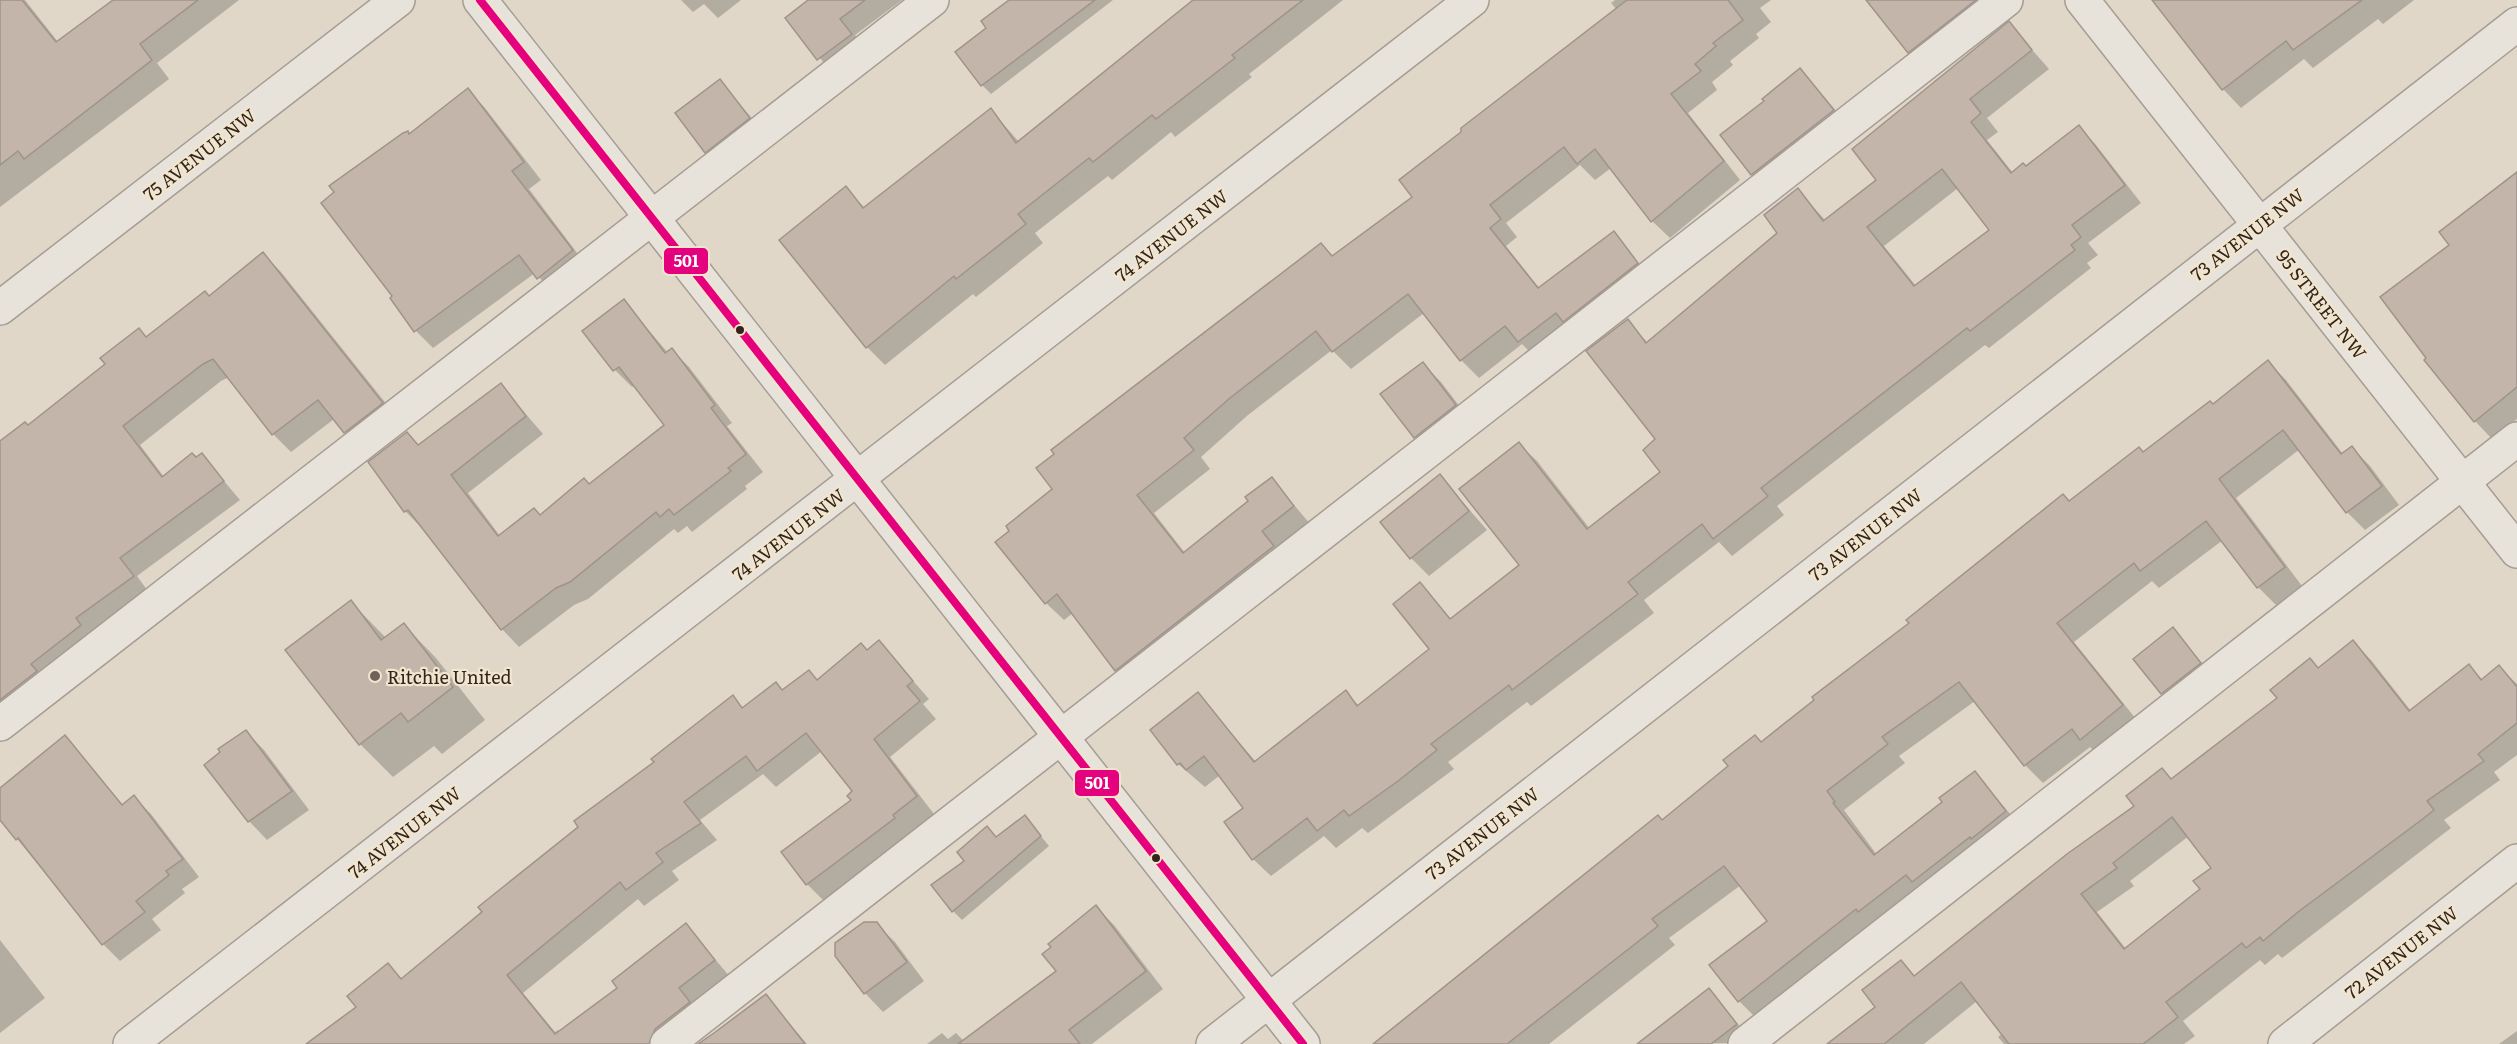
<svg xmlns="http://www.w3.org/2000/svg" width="2517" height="1044" font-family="Literata,serif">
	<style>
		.shadow { fill: #0003; fill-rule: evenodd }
		.building { fill: #c4b5aa; stroke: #a09389; stroke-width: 1.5; fill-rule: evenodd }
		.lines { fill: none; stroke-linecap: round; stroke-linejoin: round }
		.minor-casing { stroke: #a59c93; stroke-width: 36 }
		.minor { stroke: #e8e3da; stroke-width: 33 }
		.bus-1-casing { stroke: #f2e5ce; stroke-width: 12 }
		.bus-1 { stroke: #e5007d; stroke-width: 8 }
		.bus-dot { fill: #32251c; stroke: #f2e5ce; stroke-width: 2 }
		.poi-dot { fill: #6f6359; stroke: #f2e5ce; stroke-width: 2 }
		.labels { text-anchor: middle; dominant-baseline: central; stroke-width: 4.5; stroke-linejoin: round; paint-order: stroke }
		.street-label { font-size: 18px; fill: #32251c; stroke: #f2e5ce }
		.poi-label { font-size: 18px; fill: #32251c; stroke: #f2e5ce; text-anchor: start }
		.line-badge { stroke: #f2e5ce; stroke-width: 2 }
		.badge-label { font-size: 16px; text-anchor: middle; font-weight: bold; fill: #fff }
	</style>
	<rect width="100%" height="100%" fill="#e0d7c9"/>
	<!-- shadow -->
	<g class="shadow">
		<path d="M 0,0 L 25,0 L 58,42 L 116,0 L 239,0 L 157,63 L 169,79 L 0,207 Z"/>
		<path d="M 681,0 L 741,0 L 718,18 L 704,4 L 693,12 Z"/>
		<path d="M 811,0 L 902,0 L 855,35 L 867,51 L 834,75 L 787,18 Z"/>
		<path d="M 1026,0 L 1113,0 L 991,94 L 982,85 Z"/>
		<path d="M 1196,0 L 1343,0 L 1249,74 L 1252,77 L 1175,137 L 1171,132 L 1112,180 L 1108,176 L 1035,233 L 1043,243 L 976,297 L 973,294 L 885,365 L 867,347 L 846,189 L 865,208 L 991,110 L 1019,142 Z"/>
		<path d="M 1615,0 L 1771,0 L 1760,8 L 1771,22 L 1756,34 L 1759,38 L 1730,61 L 1733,65 L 1712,82 L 1717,90 L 1688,113 L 1740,180 L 1670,238 L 1652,221 L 1611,168 L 1595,180 L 1580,165 L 1506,223 L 1517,237 L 1506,246 L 1540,289 L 1613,233 L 1654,282 L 1537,359 L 1522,344 L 1479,378 L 1461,360 L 1424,313 L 1351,369 L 1332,350 L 1248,415 L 1201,457 L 1210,469 L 1154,513 L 1185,553 L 1250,501 L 1272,479 L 1311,525 L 1134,688 L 1116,670 L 1073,613 L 1064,620 L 1046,603 L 1012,531 L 1321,245 L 1334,257 L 1414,197 L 1617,10 L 1611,3 Z"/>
		<path d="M 1891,0 L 1963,0 L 1975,16 L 1918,61 L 1909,52 Z"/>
		<path d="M 2272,0 L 2414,0 L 2383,24 L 2378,19 L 2313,68 L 2304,59 L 2241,108 L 2223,89 Z"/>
		<path d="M 2010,25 L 2049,69 L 1987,118 L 1998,132 L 1987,140 L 2013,173 L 2026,168 L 2079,127 L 2096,145 L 2141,203 L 2088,243 L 2098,255 L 2087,263 L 2091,268 L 1989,348 L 1985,345 L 1777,506 L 1784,515 L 1732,556 L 1719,542 L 1644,600 L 1654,613 L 1531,706 L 1527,702 L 1448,762 L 1454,769 L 1368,833 L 1362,828 L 1336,848 L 1324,836 L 1271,876 L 1253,859 L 1245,808 L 1220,775 L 1205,787 L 1178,764 L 1198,694 L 1256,762 L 1346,692 L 1359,706 L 1431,649 L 1420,584 L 1452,620 L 1521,565 L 1519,444 L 1537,461 L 1590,529 L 1662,472 L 1657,440 L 1627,321 L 1648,343 L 1779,233 L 1798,190 L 1826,221 L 1878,180 L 1936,85 L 1933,82 ZM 1958,188 L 1992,230 L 1916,286 L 1884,246 Z"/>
		<path d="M 1800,70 L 1852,129 L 1771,192 L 1752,174 L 1766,102 Z"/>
		<path d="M 720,81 L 767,136 L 724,170 L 706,152 Z"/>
		<path d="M 468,90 L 485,108 L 541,180 L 529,189 L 589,269 L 556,295 L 535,273 L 433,348 L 416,331 L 409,135 Z"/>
		<path d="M 2517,173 L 2517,419 L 2492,439 L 2475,421 L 2427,360 L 2451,245 Z"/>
		<path d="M 263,254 L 281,272 L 400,421 L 363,450 L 334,419 L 291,452 L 273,434 L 229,377 L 221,381 L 140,445 L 164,477 L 202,455 L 240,500 L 137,576 L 150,594 L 0,708 L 0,443 L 28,426 L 107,364 L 139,330 L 147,338 L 210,297 Z"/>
		<path d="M 624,301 L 668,353 L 672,350 L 689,367 L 732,423 L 727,426 L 763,472 L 745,486 L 747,489 L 692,532 L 687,526 L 678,533 L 674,529 L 588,599 L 574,605 L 519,647 L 502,629 L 423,529 L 405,511 L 370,462 L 419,446 L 501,385 L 543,434 L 468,493 L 500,536 L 540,516 L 589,486 L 666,426 L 635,385 L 632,387 L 615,370 L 584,331 Z"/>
		<path d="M 2268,362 L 2286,380 L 2343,454 L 2352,448 L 2370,466 L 2399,505 L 2365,530 L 2347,512 L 2300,449 L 2236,498 L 2302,586 L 2276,605 L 2258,587 L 2223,540 L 2159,588 L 2152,581 L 2074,642 L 2140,724 L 2100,757 L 2090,747 L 2043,783 L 2025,765 L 1975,701 L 1899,756 L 1905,763 L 1844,810 L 1877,855 L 1944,802 L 1975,773 L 2023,829 L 1757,1019 L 1739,1001 L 1770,921 L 1741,885 L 1669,938 L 1675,945 L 1549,1044 L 1402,1044 L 1540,914 L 1538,911 L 1658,817 L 1662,822 L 2069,503 L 2213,406 Z"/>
		<path d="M 1423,364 L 1441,382 L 1473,424 L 1433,455 L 1415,437 Z"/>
		<path d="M 1440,476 L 1487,530 L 1429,576 L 1411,558 Z"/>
		<path d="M 351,602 L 386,638 L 404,625 L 436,658 L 485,720 L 442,754 L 434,746 L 393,777 L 360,744 Z"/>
		<path d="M 2173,629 L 2218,682 L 2180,712 L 2135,659 Z"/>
		<path d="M 879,642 L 929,699 L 923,704 L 936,719 L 890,757 L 934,814 L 909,833 L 912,836 L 824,901 L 807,884 L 853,800 L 855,792 L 822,751 L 776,787 L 763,774 L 700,820 L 717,840 L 672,871 L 679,880 L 644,906 L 638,899 L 523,993 L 555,1032 L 558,1030 L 560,1032 L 619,988 L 686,925 L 731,978 L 658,1044 L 309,1044 L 358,1008 L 388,965 L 402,979 L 732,697 L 744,709 L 783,691 L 818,681 Z"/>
		<path d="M 2353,642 L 2371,660 L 2411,711 L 2469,666 L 2483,680 L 2499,667 L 2517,684 L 2517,755 L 2494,772 L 2500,780 L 2444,820 L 2451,828 L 2282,958 L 2278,954 L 2265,965 L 2260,960 L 2183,1021 L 2195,1036 L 2184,1044 L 2004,1044 L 1998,1037 L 2003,1033 L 1977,1001 L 1924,1044 L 1829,1044 L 1877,1007 L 1900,962 L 1915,977 L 2136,806 L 2162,770 L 2173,780 ZM 2189,836 L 2214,868 L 2202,889 L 2126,949 L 2097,912 L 2134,886 L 2130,881 Z"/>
		<path d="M 246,732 L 264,750 L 309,810 L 267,840 L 249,821 L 206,765 Z"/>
		<path d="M 65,737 L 123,805 L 134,797 L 151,814 L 199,877 L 182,889 L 185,893 L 152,919 L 161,930 L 120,961 L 103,944 L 0,818 L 0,790 Z"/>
		<path d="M 1025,817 L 1049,846 L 962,920 L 953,911 L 997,838 Z"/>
		<path d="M 1096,907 L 1114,925 L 1163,989 L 1092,1044 L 927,1044 L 942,1033 L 948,1039 L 956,1033 L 964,1041 L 1058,972 Z"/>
		<path d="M 876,924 L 895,942 L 924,981 L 883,1012 L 865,993 L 837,956 Z"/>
		<path d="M 0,940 L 45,998 L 0,1033 Z"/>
		<path d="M 1709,990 L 1754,1043 L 1640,1044 Z"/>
		<path d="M 766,996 L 807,1044 L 701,1044 Z"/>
		<path d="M 2517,1031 L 2517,1044 L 2499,1044 Z"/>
	</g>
	<!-- building -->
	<g class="building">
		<path d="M 0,0 L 22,0 L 56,42 L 113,0 L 198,0 L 140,44 L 152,60 L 24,159 L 18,151 L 0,165 Z"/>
		<path d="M 808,0 L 865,0 L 840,19 L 852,34 L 817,60 L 785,18 Z"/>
		<path d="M 1009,0 L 1095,0 L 981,86 L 955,52 L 986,28 L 981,21 Z"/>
		<path d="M 1193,0 L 1303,0 L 1232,55 L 1235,58 L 1156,119 L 1152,115 L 1093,162 L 1089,158 L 1018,214 L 1026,224 L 956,279 L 954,276 L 866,348 L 779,240 L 846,186 L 863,208 L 991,108 L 1016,143 Z"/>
		<path d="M 1627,0 L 1728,0 L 1743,20 L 1713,43 L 1716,46 L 1695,64 L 1701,71 L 1671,94 L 1724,161 L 1651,222 L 1595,149 L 1577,164 L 1564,147 L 1490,205 L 1501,219 L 1490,228 L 1538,288 L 1614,231 L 1638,263 L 1563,322 L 1556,313 L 1518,342 L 1505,326 L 1460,361 L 1408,294 L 1332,352 L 1316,331 L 1230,398 L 1184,438 L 1194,450 L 1137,495 L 1183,553 L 1248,501 L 1245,497 L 1272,477 L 1294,506 L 1262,531 L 1274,546 L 1115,671 L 1057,594 L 1045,604 L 995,542 L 1009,531 L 1006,526 L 1052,489 L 1036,468 L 1054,454 L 1051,450 L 1321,243 L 1332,256 L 1412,197 L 1399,180 L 1461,132 L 1461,128 Z"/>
		<path d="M 1866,0 L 1976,0 L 1908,53 Z"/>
		<path d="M 2152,0 L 2362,0 L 2293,50 L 2286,41 L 2222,90 Z"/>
		<path d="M 2009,21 L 2032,50 L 1970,99 L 1981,113 L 1971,122 L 2011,173 L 2023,163 L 2026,166 L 2079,125 L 2125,185 L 2072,225 L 2081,237 L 2071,245 L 2075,250 L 1970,331 L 1967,328 L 1761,488 L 1768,496 L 1713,539 L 1702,524 L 1628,582 L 1638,594 L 1512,690 L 1509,685 L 1431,744 L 1437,750 L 1398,781 L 1349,816 L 1344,810 L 1317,831 L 1307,818 L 1252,860 L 1224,822 L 1243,808 L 1204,756 L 1186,770 L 1180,763 L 1177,765 L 1150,730 L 1198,692 L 1254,762 L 1346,690 L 1357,706 L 1429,649 L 1393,604 L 1420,582 L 1450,619 L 1519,565 L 1459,489 L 1519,442 L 1587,529 L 1660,472 L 1643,450 L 1655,439 L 1586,351 L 1628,319 L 1646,343 L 1777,233 L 1764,215 L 1798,188 L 1823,221 L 1876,180 L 1852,149 ZM 1942,169 L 1989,230 L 1914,286 L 1867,227 Z"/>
		<path d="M 1800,68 L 1834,110 L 1751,175 L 1720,135 L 1764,101 L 1762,99 Z"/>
		<path d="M 720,79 L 750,118 L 705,153 L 675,113 Z"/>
		<path d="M 468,88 L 524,162 L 512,171 L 573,250 L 537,279 L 519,255 L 414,332 L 390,298 L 392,296 L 321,203 L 334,192 L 329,186 L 403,133 L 408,131 L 409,134 Z"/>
		<path d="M 2517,172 L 2517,387 L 2474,422 L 2424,360 L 2426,358 L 2380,297 L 2449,245 L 2439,232 Z"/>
		<path d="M 263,252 L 383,403 L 344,433 L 318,400 L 272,435 L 213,359 L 203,364 L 123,426 L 162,477 L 192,453 L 196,457 L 202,453 L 224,481 L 120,558 L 134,576 L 76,618 L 81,625 L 31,664 L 37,671 L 0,700 L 0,441 L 25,422 L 28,425 L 105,364 L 100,358 L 139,328 L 146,337 L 205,291 L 209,296 Z"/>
		<path d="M 624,299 L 665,353 L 672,348 L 715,405 L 711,408 L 746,454 L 728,468 L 731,471 L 674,515 L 669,509 L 660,517 L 656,512 L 570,582 L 556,588 L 501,630 L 408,510 L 404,512 L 368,462 L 407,432 L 418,445 L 501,383 L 526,416 L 451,475 L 498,536 L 534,508 L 540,515 L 584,478 L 589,484 L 664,425 L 619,367 L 613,371 L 582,331 Z"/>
		<path d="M 2268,360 L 2341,454 L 2352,446 L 2382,486 L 2346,513 L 2283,430 L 2219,479 L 2285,567 L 2257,588 L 2206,521 L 2140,571 L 2134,563 L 2057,623 L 2123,705 L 2080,740 L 2072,729 L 2024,766 L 1959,682 L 1882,737 L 1888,744 L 1827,791 L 1835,802 L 1833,803 L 1874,855 L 1942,802 L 1939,798 L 1975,771 L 2006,811 L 1971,839 L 1970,837 L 1912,882 L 1906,875 L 1858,912 L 1856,909 L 1738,1002 L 1709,965 L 1767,921 L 1724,866 L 1652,919 L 1658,926 L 1507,1044 L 1373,1044 L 1658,815 L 1662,820 L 1728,766 L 1723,760 L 1755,735 L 1761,742 L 1814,700 L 1812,697 L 1909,623 L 1906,620 L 2063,494 L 2069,501 L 2139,447 L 2143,452 L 2210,401 L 2213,404 Z"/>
		<path d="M 1423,362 L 1456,405 L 1414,438 L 1380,394 Z"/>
		<path d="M 1440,474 L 1469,511 L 1410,559 L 1380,522 Z"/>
		<path d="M 351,600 L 381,640 L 404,623 L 453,687 L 408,722 L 401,713 L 359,745 L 285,650 Z"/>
		<path d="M 2173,627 L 2201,663 L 2161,694 L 2133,659 Z"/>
		<path d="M 879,640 L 913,681 L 907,686 L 920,701 L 874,739 L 917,796 L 893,815 L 895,818 L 806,885 L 781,852 L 851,800 L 847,796 L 852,791 L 806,733 L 757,771 L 746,756 L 684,802 L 701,823 L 656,853 L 663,862 L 626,890 L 620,882 L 507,975 L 555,1034 L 617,988 L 612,981 L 686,923 L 715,960 L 679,988 L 690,1002 L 655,1029 L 649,1044 L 306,1044 L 356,1007 L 347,996 L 388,963 L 401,979 L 482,912 L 478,907 L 578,827 L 574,821 L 654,762 L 651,759 L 733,695 L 742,708 L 776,682 L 782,690 L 809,670 L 817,680 L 861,643 L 867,650 Z"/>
		<path d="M 2353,640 L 2409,711 L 2469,664 L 2481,680 L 2499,665 L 2517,687 L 2517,723 L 2478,754 L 2484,761 L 2427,801 L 2434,810 L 2424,818 L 2298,912 L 2263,941 L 2260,937 L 2246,948 L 2242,943 L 2166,1002 L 2178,1017 L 2143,1044 L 2009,1044 L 1961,982 L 1884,1044 L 1827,1044 L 1875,1007 L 1862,990 L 1901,960 L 1914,976 L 2067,854 L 2134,806 L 2126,796 L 2162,768 L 2171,779 L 2277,698 L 2270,690 L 2310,658 L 2318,668 ZM 2172,817 L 2211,868 L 2193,881 L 2200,889 L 2124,949 L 2081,894 L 2117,868 L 2113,863 Z"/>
		<path d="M 246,730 L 292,791 L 248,822 L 204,765 L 220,752 L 218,749 Z"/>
		<path d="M 65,735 L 122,805 L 134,795 L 183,859 L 166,871 L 169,875 L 136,901 L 145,912 L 102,945 L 18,838 L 16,840 L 0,820 L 0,788 Z"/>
		<path d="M 1025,815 L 1041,836 L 952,912 L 931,885 L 964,861 L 957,852 L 987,826 L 996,837 Z"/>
		<path d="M 1096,905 L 1146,971 L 1069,1030 L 1080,1044 L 958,1044 L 1056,971 L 1042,954 L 1051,947 L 1048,944 Z"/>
		<path d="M 864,922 L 877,922 L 907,962 L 864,994 L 835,956 L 835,943 Z"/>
		<path d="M 1709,988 L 1737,1024 L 1711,1044 L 1637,1044 Z"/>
		<path d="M 766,994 L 805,1044 L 698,1044 L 714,1033 Z"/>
	</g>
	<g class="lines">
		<defs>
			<g id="minor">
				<path d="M 480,0 L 1303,1044"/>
				<path d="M 2082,0 L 2517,551"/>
				<path d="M 0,308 L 398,0"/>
				<path d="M 0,724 L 932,0"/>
				<path d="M 130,1044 L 1472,0"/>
				<path d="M 667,1044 L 2006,0"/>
				<path d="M 1213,1044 L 2517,24"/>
				<path d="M 1745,1044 L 2517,439"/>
				<path d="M 2285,1044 L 2517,861"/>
			</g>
		</defs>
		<!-- minor casing -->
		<use href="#minor" class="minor-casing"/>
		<!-- minor -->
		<use href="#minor" class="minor"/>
		<defs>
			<path id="bus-1" d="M 480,0 L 1303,1044"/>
		</defs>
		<!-- bus-1 casing -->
		<use href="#bus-1" class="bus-1-casing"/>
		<!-- bus-1 -->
		<use href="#bus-1" class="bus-1"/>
	</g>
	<!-- markers -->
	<g class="bus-dot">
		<circle cx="740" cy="330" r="5"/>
		<circle cx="1156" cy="858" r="5"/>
	</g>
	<circle class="poi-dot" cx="375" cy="676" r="6"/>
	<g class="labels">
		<!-- street labels -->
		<g class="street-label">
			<text transform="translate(199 154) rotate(-38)">75 AVENUE NW</text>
			<text transform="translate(2247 234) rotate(-38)">73 AVENUE NW</text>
			<text transform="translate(1171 235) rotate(-38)">74 AVENUE NW</text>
			<text transform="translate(2322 304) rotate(52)">95 STREET NW</text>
			<text transform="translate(788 534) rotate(-38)">74 AVENUE NW</text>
			<text transform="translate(1865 534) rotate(-38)">73 AVENUE NW</text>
			<text transform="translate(404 832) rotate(-38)">74 AVENUE NW</text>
			<text transform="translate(1482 833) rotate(-38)">73 AVENUE NW</text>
			<text transform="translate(2401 952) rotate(-38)">72 AVENUE NW</text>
		</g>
		<!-- poi labels -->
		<g class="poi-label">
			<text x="387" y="676">Ritchie United</text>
		</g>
	</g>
	<g class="line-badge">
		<rect x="663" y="247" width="46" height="28" rx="6" fill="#e5007d"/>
		<rect x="1074" y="769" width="46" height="28" rx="6" fill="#e5007d"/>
	</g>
	<g class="badge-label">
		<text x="686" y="267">501</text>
		<text x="1097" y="789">501</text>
	</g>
</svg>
